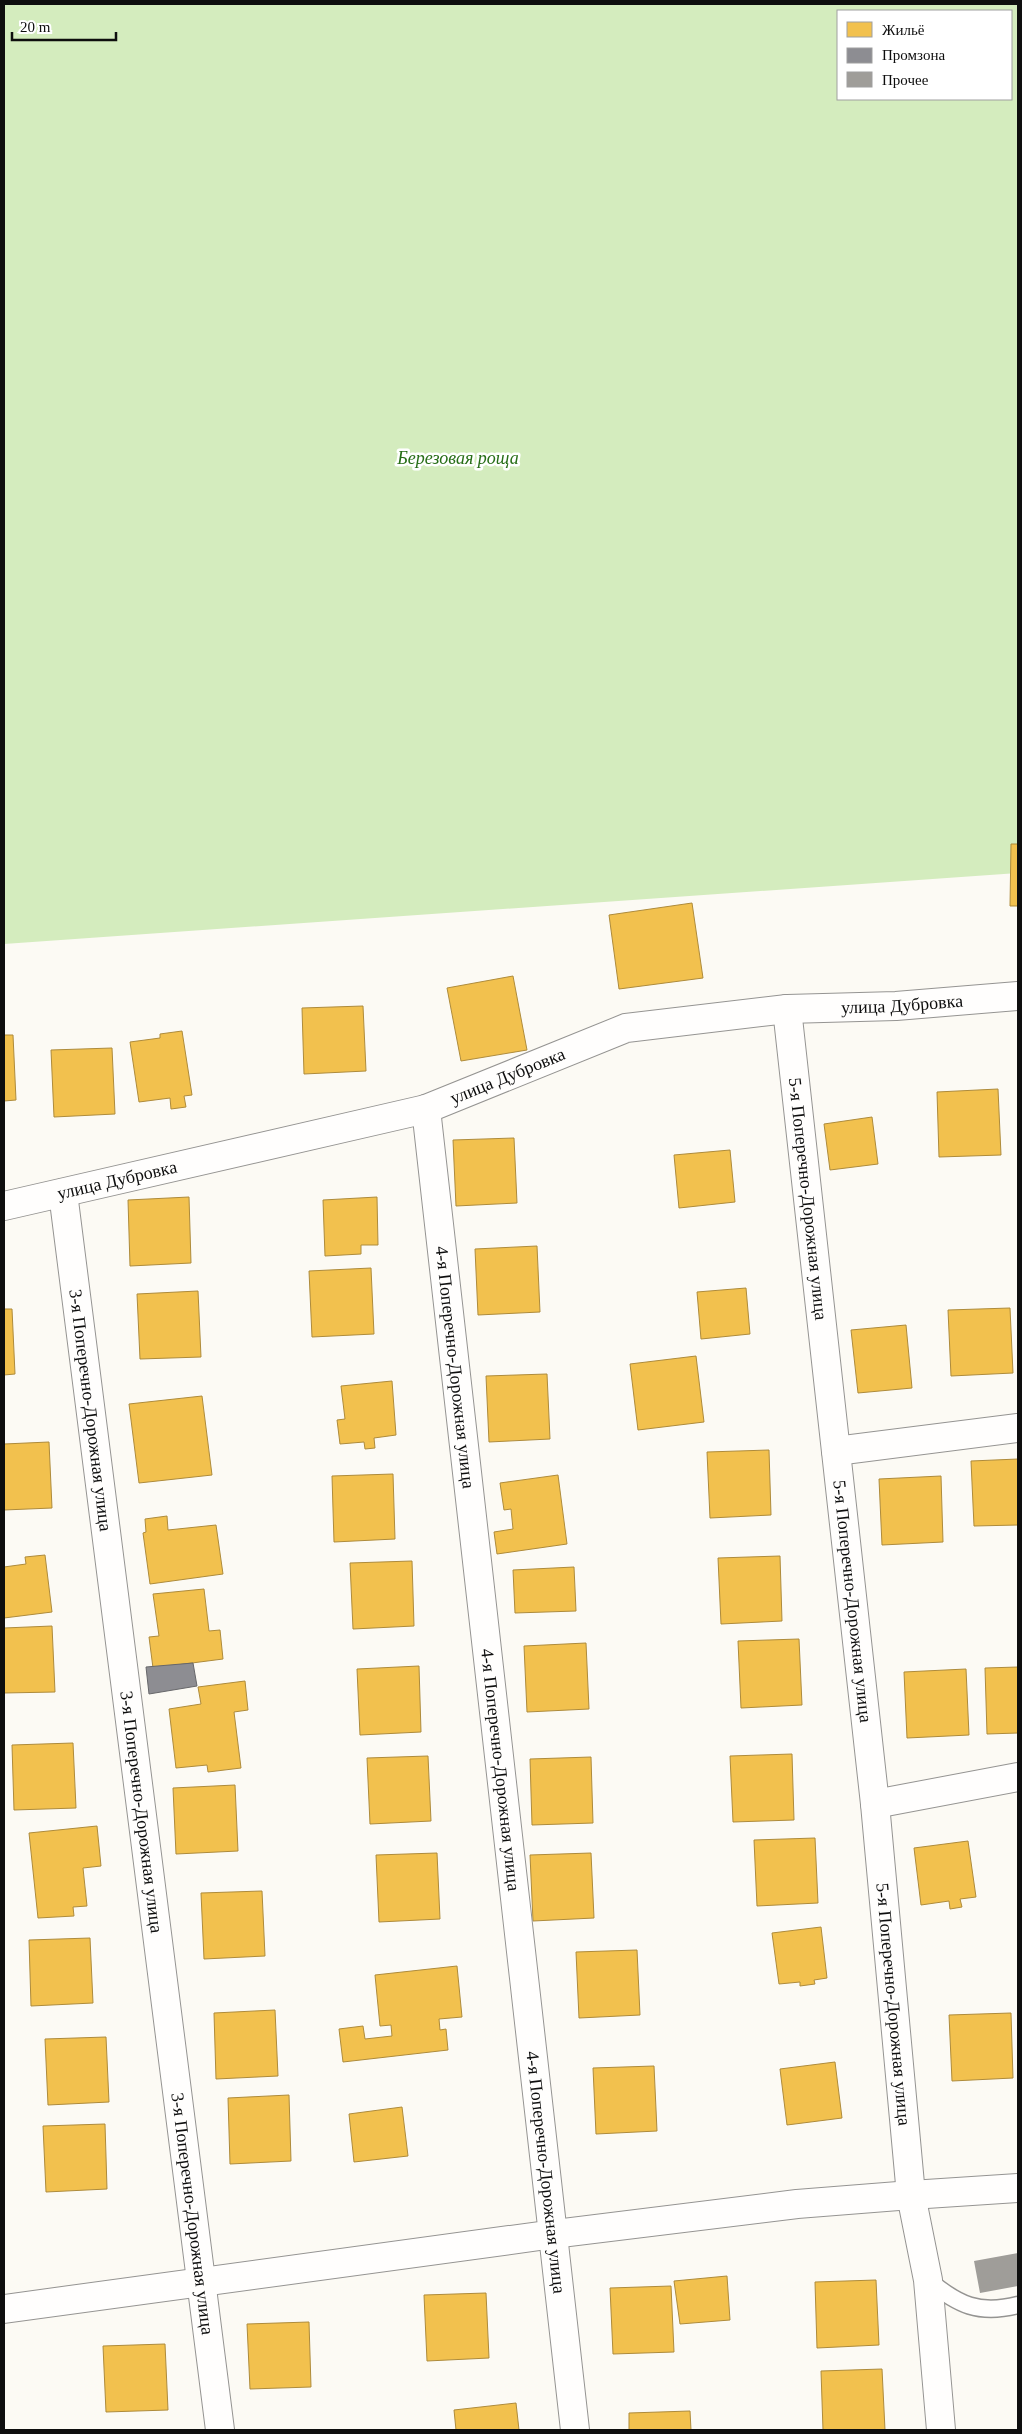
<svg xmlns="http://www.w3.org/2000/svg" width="1022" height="2434" font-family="'Times New Roman',serif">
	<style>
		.forest { fill: #d4ecbe; fill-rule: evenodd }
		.homes { fill: #f2c14e; stroke: #ae8b3b }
		.industry { fill: #8d8d92; stroke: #67676a }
		.building { fill: #9f9d99 }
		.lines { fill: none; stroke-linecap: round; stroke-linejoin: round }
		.service-casing { stroke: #959492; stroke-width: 19 }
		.minor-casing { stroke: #959492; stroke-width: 30 }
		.tertiary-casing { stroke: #959492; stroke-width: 30 }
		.service { stroke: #fffefd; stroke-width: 16 }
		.minor { stroke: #fffefd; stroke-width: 28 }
		.tertiary { stroke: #fffefd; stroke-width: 28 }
		.labels { text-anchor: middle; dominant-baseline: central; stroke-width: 5; stroke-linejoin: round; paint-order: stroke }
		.park-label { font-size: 18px; font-style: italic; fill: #276e17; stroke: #fff }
		.street-label { font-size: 18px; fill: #0e0e0e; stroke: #fff }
	</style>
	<rect width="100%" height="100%" fill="#fcfaf4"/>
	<!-- forest -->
	<path class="forest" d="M 4,4 L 1018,4 L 1018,873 L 4,944 ZM 838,11 L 1011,11 L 1011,99 L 838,99 Z"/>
	<!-- homes -->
	<g class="homes">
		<path d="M 1011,844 L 1018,844 L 1018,906 L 1010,906 Z"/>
		<path d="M 692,903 L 703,978 L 619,989 L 609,915 Z"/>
		<path d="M 513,976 L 527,1050 L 461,1061 L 447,988 Z"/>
		<path d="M 363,1006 L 366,1071 L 304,1074 L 302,1008 Z"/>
		<path d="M 182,1031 L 192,1095 L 184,1096 L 186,1107 L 171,1109 L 170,1098 L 139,1102 L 130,1042 L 160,1038 L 160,1034 Z"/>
		<path d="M 4,1035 L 13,1035 L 16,1100 L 4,1101 Z"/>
		<path d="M 112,1048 L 115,1114 L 54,1117 L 51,1050 Z"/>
		<path d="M 998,1089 L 1001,1155 L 939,1157 L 937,1092 Z"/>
		<path d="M 872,1117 L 878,1164 L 830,1170 L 824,1124 Z"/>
		<path d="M 514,1138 L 517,1203 L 456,1206 L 453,1140 Z"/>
		<path d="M 730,1150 L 735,1202 L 679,1208 L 674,1155 Z"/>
		<path d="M 189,1197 L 191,1263 L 130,1266 L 128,1200 Z"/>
		<path d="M 377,1197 L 378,1245 L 361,1245 L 361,1254 L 325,1256 L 323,1200 Z"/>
		<path d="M 537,1246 L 540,1312 L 478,1315 L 475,1249 Z"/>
		<path d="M 371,1268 L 374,1334 L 312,1337 L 309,1271 Z"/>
		<path d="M 746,1288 L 750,1334 L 701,1339 L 697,1292 Z"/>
		<path d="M 198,1291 L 201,1357 L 140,1359 L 137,1294 Z"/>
		<path d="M 1010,1308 L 1013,1373 L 951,1376 L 948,1310 Z"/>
		<path d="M 4,1309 L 12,1309 L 15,1374 L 4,1375 Z"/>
		<path d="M 906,1325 L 912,1388 L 858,1393 L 851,1330 Z"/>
		<path d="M 696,1356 L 704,1422 L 638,1430 L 630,1364 Z"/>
		<path d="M 547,1374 L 550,1439 L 489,1442 L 486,1376 Z"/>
		<path d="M 392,1381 L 396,1435 L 374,1438 L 375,1448 L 365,1449 L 364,1442 L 340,1444 L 337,1420 L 345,1419 L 341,1386 Z"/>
		<path d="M 202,1396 L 212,1475 L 139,1483 L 129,1404 Z"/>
		<path d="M 49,1442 L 52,1508 L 4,1510 L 4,1444 Z"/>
		<path d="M 769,1450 L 771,1515 L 710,1518 L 707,1452 Z"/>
		<path d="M 1018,1459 L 1018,1525 L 974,1526 L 971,1461 Z"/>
		<path d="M 393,1474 L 395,1539 L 334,1542 L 332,1476 Z"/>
		<path d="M 558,1475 L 567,1544 L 497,1554 L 494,1532 L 513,1529 L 511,1509 L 504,1510 L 500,1483 Z"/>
		<path d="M 941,1476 L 943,1542 L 882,1545 L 879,1479 Z"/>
		<path d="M 167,1516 L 168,1530 L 216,1525 L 223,1574 L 150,1584 L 143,1533 L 146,1532 L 145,1519 Z"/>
		<path d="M 45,1555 L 52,1612 L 4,1618 L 4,1567 L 26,1564 L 25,1557 Z"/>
		<path d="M 780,1556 L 782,1621 L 721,1624 L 718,1558 Z"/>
		<path d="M 412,1561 L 414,1626 L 353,1629 L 350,1563 Z"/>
		<path d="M 574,1567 L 576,1611 L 515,1613 L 513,1570 Z"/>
		<path d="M 204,1589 L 209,1631 L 220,1630 L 223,1659 L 153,1668 L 149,1637 L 159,1636 L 153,1594 Z"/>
		<path d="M 52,1626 L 55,1692 L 4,1693 L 4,1628 Z"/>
		<path d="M 799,1639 L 802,1705 L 741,1708 L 738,1641 Z"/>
		<path d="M 586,1643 L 589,1709 L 527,1712 L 524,1646 Z"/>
		<path d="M 419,1666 L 421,1732 L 360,1735 L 357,1669 Z"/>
		<path d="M 1018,1667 L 1018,1733 L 987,1734 L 985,1668 Z"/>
		<path d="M 966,1669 L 969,1735 L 907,1738 L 904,1672 Z"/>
		<path d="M 245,1681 L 248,1710 L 234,1712 L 241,1768 L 208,1772 L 207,1765 L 176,1768 L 169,1709 L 201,1704 L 198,1687 Z"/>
		<path d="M 73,1743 L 76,1808 L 14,1810 L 12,1745 Z"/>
		<path d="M 792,1754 L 794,1820 L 733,1822 L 730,1756 Z"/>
		<path d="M 428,1756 L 431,1821 L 370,1824 L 367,1758 Z"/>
		<path d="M 591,1757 L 593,1823 L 532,1825 L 530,1759 Z"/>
		<path d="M 235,1785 L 238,1851 L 176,1854 L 173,1788 Z"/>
		<path d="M 97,1826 L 101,1866 L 83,1868 L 87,1906 L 73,1907 L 74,1916 L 38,1918 L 29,1833 Z"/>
		<path d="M 815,1838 L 818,1903 L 757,1906 L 754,1840 Z"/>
		<path d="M 968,1841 L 976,1897 L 960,1899 L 962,1907 L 950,1909 L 949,1901 L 921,1905 L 914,1848 Z"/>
		<path d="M 437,1853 L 440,1919 L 379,1922 L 376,1855 Z"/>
		<path d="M 591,1853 L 594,1918 L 533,1921 L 530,1855 Z"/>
		<path d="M 262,1891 L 265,1956 L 204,1959 L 201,1893 Z"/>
		<path d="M 821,1927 L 827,1978 L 814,1980 L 815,1984 L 800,1986 L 800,1982 L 779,1984 L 772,1933 Z"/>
		<path d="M 90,1938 L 93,2003 L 31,2006 L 29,1940 Z"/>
		<path d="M 637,1950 L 640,2015 L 579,2018 L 576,1952 Z"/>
		<path d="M 457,1966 L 462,2017 L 439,2019 L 440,2030 L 446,2029 L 448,2050 L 343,2062 L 339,2029 L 363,2026 L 365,2039 L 392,2036 L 391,2025 L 380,2026 L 375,1975 Z"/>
		<path d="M 275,2010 L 278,2076 L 216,2079 L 214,2013 Z"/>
		<path d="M 1011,2013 L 1013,2078 L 952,2081 L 949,2015 Z"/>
		<path d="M 106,2037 L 109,2102 L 48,2105 L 45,2039 Z"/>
		<path d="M 835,2062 L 842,2118 L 787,2125 L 780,2069 Z"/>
		<path d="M 654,2066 L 657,2131 L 596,2134 L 593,2068 Z"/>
		<path d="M 289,2095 L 291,2161 L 230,2164 L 228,2098 Z"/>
		<path d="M 402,2107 L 408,2156 L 354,2162 L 349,2114 Z"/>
		<path d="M 105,2124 L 107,2189 L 46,2192 L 43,2126 Z"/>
		<path d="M 727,2276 L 730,2320 L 680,2324 L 674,2281 Z"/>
		<path d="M 876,2280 L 879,2345 L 817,2348 L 815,2282 Z"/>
		<path d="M 671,2286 L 674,2352 L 613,2354 L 610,2288 Z"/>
		<path d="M 486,2293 L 489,2358 L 427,2361 L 424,2295 Z"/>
		<path d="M 309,2322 L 311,2387 L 250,2389 L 247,2324 Z"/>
		<path d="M 165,2344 L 168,2410 L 106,2412 L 103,2346 Z"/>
		<path d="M 882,2369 L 885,2430 L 823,2430 L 821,2371 Z"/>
		<path d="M 516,2403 L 519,2430 L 456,2430 L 454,2410 Z"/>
		<path d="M 690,2411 L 691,2430 L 629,2430 L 629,2413 Z"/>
	</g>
	<!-- industry -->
	<path class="industry" d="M 193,1663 L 197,1686 L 149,1694 L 146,1667 Z"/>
	<!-- building -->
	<path class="building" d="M 1018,2253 L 1018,2286 L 980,2293 L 974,2261 Z"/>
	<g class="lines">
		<defs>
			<path id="service" d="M 928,2280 C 958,2305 979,2315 1018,2305"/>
			<g id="minor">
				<path id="s1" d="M 787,1009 L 875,1804 L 911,2195 L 928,2280 L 941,2430"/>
				<path id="s2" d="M 426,1109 L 575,2430"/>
				<path id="s3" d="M 63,1193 L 220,2430"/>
				<path id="s4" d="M 4,1206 L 426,1109 L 626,1028 L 787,1009 L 896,1006 L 1018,996"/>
				<path d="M 836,1451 L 1018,1428"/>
				<path d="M 875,1804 L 1018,1777"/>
				<path d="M 911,2195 L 1018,2188"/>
			</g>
			<path id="tertiary" d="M 4,2309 L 554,2234 L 797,2204 L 911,2195"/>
		</defs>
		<!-- service casing -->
		<use href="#service" class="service-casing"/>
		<!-- minor casing -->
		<use href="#minor" class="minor-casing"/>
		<!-- tertiary casing -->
		<use href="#tertiary" class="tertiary-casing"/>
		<!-- service -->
		<use href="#service" class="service"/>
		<!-- minor -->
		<use href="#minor" class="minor"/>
		<!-- tertiary -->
		<use href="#tertiary" class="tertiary"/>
	</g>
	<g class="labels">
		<!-- park labels -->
		<g class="park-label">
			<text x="458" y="458">Березовая роща</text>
		</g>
		<!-- street labels -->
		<g class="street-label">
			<text stroke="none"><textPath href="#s4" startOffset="926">улица Дубровка</textPath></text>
			<text stroke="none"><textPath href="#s4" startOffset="521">улица Дубровка</textPath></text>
			<text stroke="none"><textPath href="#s4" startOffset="116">улица Дубровка</textPath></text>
			<text stroke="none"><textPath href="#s1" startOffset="191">5-я Поперечно-Дорожная улица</textPath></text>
			<text stroke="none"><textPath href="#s2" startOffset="260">4-я Поперечно-Дорожная улица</textPath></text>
			<text stroke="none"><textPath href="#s3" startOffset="219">3-я Поперечно-Дорожная улица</textPath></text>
			<text stroke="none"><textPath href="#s1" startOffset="596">5-я Поперечно-Дорожная улица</textPath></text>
			<text stroke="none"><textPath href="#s2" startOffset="665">4-я Поперечно-Дорожная улица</textPath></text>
			<text stroke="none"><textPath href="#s3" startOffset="624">3-я Поперечно-Дорожная улица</textPath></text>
			<text stroke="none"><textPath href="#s1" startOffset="1001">5-я Поперечно-Дорожная улица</textPath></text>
			<text stroke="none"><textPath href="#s2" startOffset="1070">4-я Поперечно-Дорожная улица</textPath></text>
			<text stroke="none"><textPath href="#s3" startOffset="1029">3-я Поперечно-Дорожная улица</textPath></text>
		</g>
	</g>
	<!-- border -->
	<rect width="1022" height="2434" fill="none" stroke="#0e0e0e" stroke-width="10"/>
	<!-- legend -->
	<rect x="837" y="10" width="175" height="90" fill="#ffffff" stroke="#9f9f9f"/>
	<rect x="847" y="22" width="25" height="15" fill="#f2c14e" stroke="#9f9f9f"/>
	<text x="882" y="35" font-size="15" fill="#0e0e0e">Жильё</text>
	<rect x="847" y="48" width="25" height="15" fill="#8d8d92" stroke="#9f9f9f"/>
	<text x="882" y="60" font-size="15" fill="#0e0e0e">Промзона</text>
	<rect x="847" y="72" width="25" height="15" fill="#9f9d99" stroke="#9f9f9f"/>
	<text x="882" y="85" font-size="15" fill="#0e0e0e">Прочее</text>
	<!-- scale -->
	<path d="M12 32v8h104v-8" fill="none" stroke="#0e0e0e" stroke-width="2.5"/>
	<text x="20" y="32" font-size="15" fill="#0e0e0e" stroke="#ffffff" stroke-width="4" paint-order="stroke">20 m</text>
</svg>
